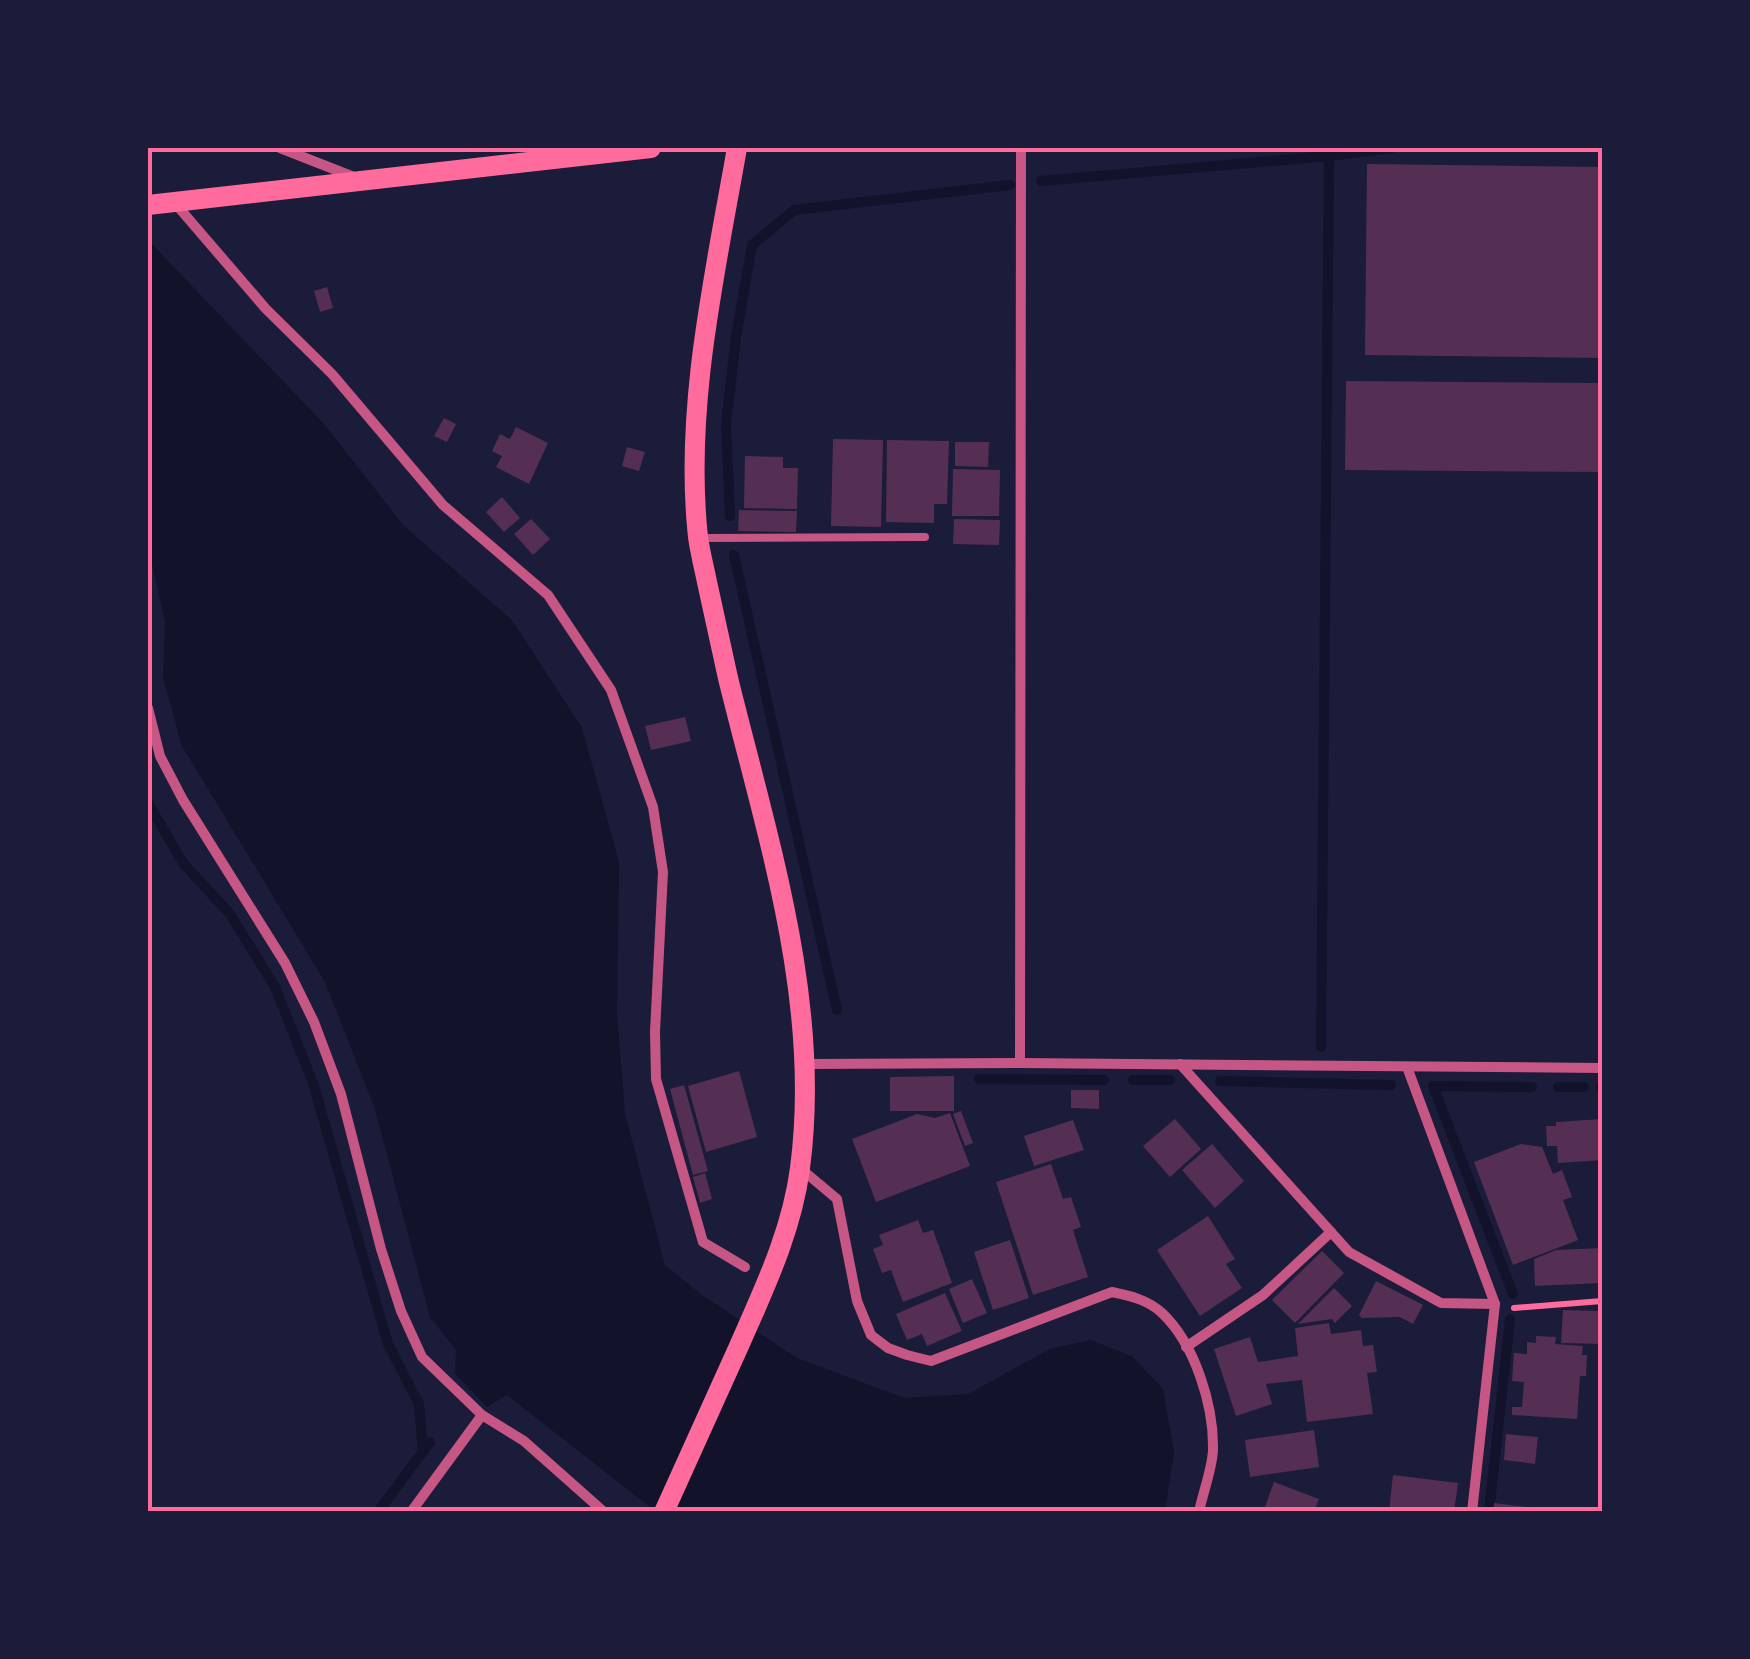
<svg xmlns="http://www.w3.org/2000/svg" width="1750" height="1659" font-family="Figtree,sans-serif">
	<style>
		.water { fill: #12122b }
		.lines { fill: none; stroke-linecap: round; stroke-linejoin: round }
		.stream { stroke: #12122b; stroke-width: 10 }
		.building { fill: #542f53 }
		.path { stroke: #ff6b9d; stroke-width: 6 }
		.service { stroke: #c65784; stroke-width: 8 }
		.minor { stroke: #c65784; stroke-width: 10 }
		.secondary { stroke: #ff6b9d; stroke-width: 20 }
		.neatline { fill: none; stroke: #ff6b9d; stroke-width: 4 }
	</style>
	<rect width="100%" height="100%" fill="#1b1b3a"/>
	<!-- water -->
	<path class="water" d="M 148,240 L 324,424 L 404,526 L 512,620 L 582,728 L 619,862 L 617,1014 L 625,1114 L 665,1265 L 702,1295 L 797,1358 L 904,1398 L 968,1394 L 1050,1349 L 1091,1340 L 1133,1357 L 1163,1389 L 1174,1452 L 1165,1511 L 655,1511 L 507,1395 L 487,1407 L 455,1374 L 456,1350 L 430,1317 L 375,1109 L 325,982 L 182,746 L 163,678 L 165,622 L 153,567 L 148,557 Z"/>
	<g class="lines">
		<!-- stream -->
		<g class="stream">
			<path d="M 1041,181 L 1329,156 L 1392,148"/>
			<path d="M 730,516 L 726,425 L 736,337 L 752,245 L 794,210 L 1010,185"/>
			<path d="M 734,555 L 837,1010"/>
			<path d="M 148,803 L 183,863 L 230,914 L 275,987 L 313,1083 L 388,1344 L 419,1404 L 423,1451"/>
			<path d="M 1321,1047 L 1329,156"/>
			<path d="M 979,1079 L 1104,1080"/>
			<path d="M 1133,1080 L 1170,1080"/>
			<path d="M 1220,1081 L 1391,1085"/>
			<path d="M 1558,1087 L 1584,1087"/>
			<path d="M 1601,1087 L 1602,1087"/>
			<path d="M 1513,1294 L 1433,1086 L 1532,1087"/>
			<path d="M 378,1512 L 430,1442"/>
			<path d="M 1489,1512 L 1510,1319"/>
		</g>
	</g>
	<!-- building -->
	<g class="building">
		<path d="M 1367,164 L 1602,167 L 1602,358 L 1365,355 Z"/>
		<path d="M 327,287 L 333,308 L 320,312 L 314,291 Z"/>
		<path d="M 1346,381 L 1602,383 L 1602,472 L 1345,470 Z"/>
		<path d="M 444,418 L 456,424 L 447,442 L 434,436 Z"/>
		<path d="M 516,427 L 548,443 L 529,484 L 496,467 L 502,456 L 492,451 L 500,434 L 510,439 Z"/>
		<path d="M 833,439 L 883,440 L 881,527 L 831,526 Z"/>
		<path d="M 887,440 L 949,441 L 947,504 L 934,504 L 934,523 L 886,522 Z"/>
		<path d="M 955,442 L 989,442 L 988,467 L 955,466 Z"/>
		<path d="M 627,447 L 645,452 L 639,471 L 622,466 Z"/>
		<path d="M 745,456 L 783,457 L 783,468 L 798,468 L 797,509 L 744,508 Z"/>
		<path d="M 953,469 L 1000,470 L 999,516 L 952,516 Z"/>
		<path d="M 502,497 L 520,518 L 504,532 L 486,512 Z"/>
		<path d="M 739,510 L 797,511 L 796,532 L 738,531 Z"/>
		<path d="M 531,519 L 550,539 L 533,555 L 514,534 Z"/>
		<path d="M 954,519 L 1000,520 L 999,545 L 953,544 Z"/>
		<path d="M 685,717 L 691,741 L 651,750 L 645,726 Z"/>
		<path d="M 739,1071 L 757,1137 L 706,1152 L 688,1086 Z"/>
		<path d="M 954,1076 L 954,1111 L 890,1111 L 890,1077 Z"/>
		<path d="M 684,1085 L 708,1171 L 693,1175 L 670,1089 Z"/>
		<path d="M 1071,1090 L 1099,1090 L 1099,1109 L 1071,1108 Z"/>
		<path d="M 961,1111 L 973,1143 L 965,1146 L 953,1114 Z"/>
		<path d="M 950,1113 L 970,1166 L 876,1202 L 852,1139 L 917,1114 L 935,1118 Z"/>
		<path d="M 1175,1119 L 1201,1149 L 1170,1177 L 1143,1146 Z"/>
		<path d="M 1602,1119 L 1602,1160 L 1558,1163 L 1557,1146 L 1547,1146 L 1546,1126 L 1556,1126 L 1556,1122 Z"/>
		<path d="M 1073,1120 L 1084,1150 L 1034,1166 L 1024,1136 Z"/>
		<path d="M 1212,1144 L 1244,1181 L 1215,1208 L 1182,1170 Z"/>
		<path d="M 1521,1144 L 1542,1147 L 1553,1174 L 1562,1170 L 1572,1197 L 1563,1200 L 1578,1240 L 1513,1265 L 1474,1162 Z"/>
		<path d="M 1051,1164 L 1063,1199 L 1071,1197 L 1081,1227 L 1073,1230 L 1088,1277 L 1033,1295 L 996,1182 Z"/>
		<path d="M 705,1173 L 712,1199 L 700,1203 L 693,1177 Z"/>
		<path d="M 1208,1216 L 1235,1259 L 1226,1264 L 1242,1288 L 1200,1316 L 1157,1250 Z"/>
		<path d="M 918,1220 L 923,1233 L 933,1230 L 952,1283 L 903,1302 L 891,1270 L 882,1273 L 873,1249 L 883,1245 L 879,1235 Z"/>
		<path d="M 1010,1240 L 1029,1298 L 993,1310 L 974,1252 Z"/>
		<path d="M 1602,1248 L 1602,1283 L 1535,1286 L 1534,1259 L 1556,1250 Z"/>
		<path d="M 1322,1251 L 1344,1273 L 1295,1323 L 1272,1300 Z"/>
		<path d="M 972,1279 L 987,1313 L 963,1323 L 949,1289 Z"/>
		<path d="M 1376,1281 L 1423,1305 L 1413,1324 L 1400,1317 L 1362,1318 L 1359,1315 Z"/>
		<path d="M 1334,1288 L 1352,1306 L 1335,1323 L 1332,1319 L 1298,1324 Z"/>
		<path d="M 945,1293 L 962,1331 L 927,1346 L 922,1334 L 907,1340 L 896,1314 Z"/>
		<path d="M 1563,1310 L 1602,1311 L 1602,1344 L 1561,1343 Z"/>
		<path d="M 1329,1323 L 1331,1334 L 1361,1330 L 1363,1346 L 1373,1345 L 1377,1372 L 1367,1373 L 1373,1414 L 1307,1422 L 1302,1380 L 1266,1384 L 1272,1404 L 1236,1416 L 1214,1349 L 1250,1337 L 1258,1362 L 1298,1356 L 1295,1328 Z"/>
		<path d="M 1536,1336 L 1556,1337 L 1555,1344 L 1583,1346 L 1582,1355 L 1587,1355 L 1586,1376 L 1580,1376 L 1577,1419 L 1512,1415 L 1512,1407 L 1522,1407 L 1524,1382 L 1512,1381 L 1514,1353 L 1527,1354 L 1527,1342 L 1536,1343 Z"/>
		<path d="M 1314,1430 L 1319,1467 L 1250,1477 L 1245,1440 Z"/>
		<path d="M 1506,1434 L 1538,1437 L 1535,1464 L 1504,1460 Z"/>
		<path d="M 1393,1475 L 1458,1483 L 1454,1512 L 1389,1512 Z"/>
		<path d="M 1274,1482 L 1319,1499 L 1314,1512 L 1263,1512 Z"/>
		<path d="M 1494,1503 L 1543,1509 L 1543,1512 L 1493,1512 Z"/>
	</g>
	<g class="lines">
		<!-- path -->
		<path class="path" d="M 1514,1308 L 1602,1301"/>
		<!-- service -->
		<path class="service" d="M 700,538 L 925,537"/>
		<!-- minor -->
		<g class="minor">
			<path d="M 280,148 L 354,177"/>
			<path d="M 174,202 L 266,309 L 332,374 L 443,505 L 548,595 L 611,690 L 653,807 L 663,872 L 655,1032 L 656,1079 L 703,1242 L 745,1267"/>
			<path d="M 148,708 L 160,756 L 183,800 L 285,963 L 314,1022 L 341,1094 L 381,1249 L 401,1311 L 422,1357 L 482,1415 L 411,1512"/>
			<path d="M 1020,1063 L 1021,148"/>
			<path d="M 807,1064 L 1020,1063 L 1602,1068"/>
			<path d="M 1180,1064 L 1349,1252 L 1441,1303 L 1495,1304"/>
			<path d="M 1407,1067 L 1495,1304 L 1472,1512"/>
			<path d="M 800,1168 L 837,1199 L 857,1301 L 871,1335 L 888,1348 L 907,1355 L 931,1361 L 1112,1292 C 1131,1296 1148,1300 1162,1313 C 1195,1344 1214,1406 1213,1450 C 1212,1470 1203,1492 1199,1512"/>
			<path d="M 1186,1347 L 1263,1295 L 1331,1232"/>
			<path d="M 482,1415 L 524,1441 L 604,1512"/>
		</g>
		<!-- secondary -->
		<g class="secondary">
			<path d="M 148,205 L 651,148"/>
			<path d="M 664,1512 C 689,1456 714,1401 739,1346 C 764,1289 792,1231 800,1168 C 822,1002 767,837 728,678 C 721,646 714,614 707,582 C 704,567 700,552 698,537 C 684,408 715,274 737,148"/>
		</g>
	</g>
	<!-- border -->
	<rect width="1750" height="1659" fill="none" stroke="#1b1b3a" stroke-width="300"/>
	<rect x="150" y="150" width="1450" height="1359" class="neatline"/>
</svg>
